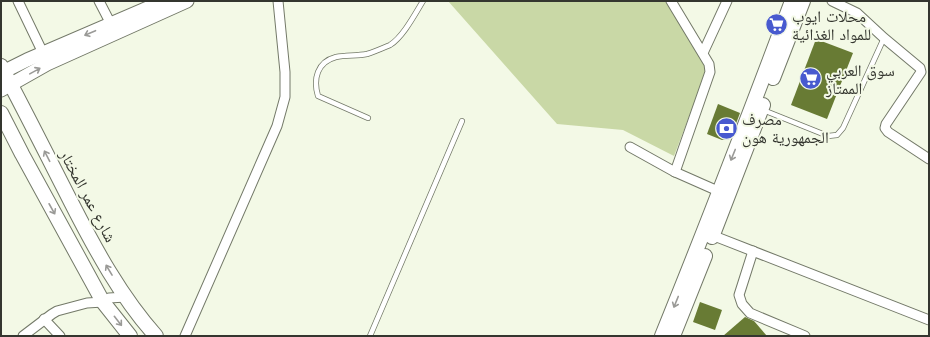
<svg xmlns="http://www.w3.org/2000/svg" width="930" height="337" font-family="Jost,'Noto Naskh Arabic',sans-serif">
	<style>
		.green { fill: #c9d8a6 }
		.building { fill: #687b34 }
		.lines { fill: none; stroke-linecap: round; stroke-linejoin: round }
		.lane-casing { stroke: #737968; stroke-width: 6 }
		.street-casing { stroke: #737968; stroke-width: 11 }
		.secondary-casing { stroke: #737968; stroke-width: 15 }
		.primary-casing { stroke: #737968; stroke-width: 16 }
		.lane { stroke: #fff; stroke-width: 4.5 }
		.street { stroke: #fff; stroke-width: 9 }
		.secondary { stroke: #fff; stroke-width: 13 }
		.primary { stroke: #fff; stroke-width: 14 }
		.oneway { stroke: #9a9a97 }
		.labels { text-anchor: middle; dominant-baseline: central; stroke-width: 4; stroke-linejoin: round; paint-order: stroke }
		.poi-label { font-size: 16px; fill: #34362f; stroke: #f3f9e6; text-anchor: start }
		.street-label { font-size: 16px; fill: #34362f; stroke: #f3f9e6 }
	</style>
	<rect width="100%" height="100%" fill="#f3f9e6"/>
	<!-- green -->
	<path class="green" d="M 448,1 L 670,1 L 709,64 L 674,156 L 623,130 L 557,124 Z"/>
	<!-- building -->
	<g class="building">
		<path d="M 816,39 L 853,53 L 827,119 L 791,105 Z"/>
		<path d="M 718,104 L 740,113 L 731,137 L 722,140 L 707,134 Z"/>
		<path d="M 700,302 L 722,310 L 715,330 L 693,322 Z"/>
		<path d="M 745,317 L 754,321 L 767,336 L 723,336 Z"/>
	</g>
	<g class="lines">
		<defs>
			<g id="lane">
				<path d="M 763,110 L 828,136 L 837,135 L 843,128 L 884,38"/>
				<path d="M 368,118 L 318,96 C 313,79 317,62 336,57 C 346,55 357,56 367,54 C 374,52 383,48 390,45 C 403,37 415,14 423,1"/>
				<path d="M 370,336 L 462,121"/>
			</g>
			<g id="street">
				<path d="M 18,1 L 43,53"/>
				<path d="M 99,1 L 113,28"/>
				<path d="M 671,1 L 709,64 L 710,72 L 675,172"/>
				<path d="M 832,1 L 857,13 L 884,38 L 920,68 L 921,72 L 886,124 L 885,128 L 888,132 L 929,159"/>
				<path d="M 703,53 L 727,1"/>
				<path d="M 630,147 L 675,172 L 718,191"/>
				<path d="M 709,234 L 929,320"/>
				<path d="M 753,251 L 739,295 L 742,304 L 750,313 L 805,336"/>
				<path d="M 44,319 L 60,336"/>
				<path d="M 23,336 L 52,314 L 57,311 L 87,303 L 103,302 L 109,298 L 126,297"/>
				<path d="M 185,336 L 277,126 L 285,97 L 285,72 L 278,1"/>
			</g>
			<g id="secondary">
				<path d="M 1,73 L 27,60 L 164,1"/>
				<path d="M 1,90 L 47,64 L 187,1"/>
			</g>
			<g id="primary">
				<path d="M 1,66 C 25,111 48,157 71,202 C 95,249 121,297 156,336"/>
				<path d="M 773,78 L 803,1"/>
				<path d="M 1,113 L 22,154 L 103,302 L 130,336"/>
				<path d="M 712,237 L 763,105"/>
				<path d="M 662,336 C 707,225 750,113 792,1"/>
				<path d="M 673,336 L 705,256"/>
			</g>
		</defs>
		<!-- lane casing -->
		<use href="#lane" class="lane-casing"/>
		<!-- street casing -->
		<use href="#street" class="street-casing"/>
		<!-- secondary casing -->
		<use href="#secondary" class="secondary-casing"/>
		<!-- primary casing -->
		<use href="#primary" class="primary-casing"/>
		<!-- lane -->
		<use href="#lane" class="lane"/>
		<!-- street -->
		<use href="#street" class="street"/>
		<!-- secondary -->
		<use href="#secondary" class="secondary"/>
		<!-- primary -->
		<use href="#primary" class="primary"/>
	</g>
	<!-- one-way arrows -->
	<defs><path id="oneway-shaft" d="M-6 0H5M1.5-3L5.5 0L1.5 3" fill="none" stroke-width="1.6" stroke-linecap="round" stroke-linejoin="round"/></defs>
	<g class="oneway">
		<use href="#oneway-shaft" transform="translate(90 33) rotate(157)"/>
		<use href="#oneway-shaft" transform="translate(35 71) rotate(-29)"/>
		<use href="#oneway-shaft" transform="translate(733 155) rotate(112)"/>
		<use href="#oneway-shaft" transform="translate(47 156) rotate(-117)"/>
		<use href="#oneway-shaft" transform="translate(52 209) rotate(61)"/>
		<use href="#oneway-shaft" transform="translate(109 270) rotate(-121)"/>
		<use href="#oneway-shaft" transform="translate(676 302) rotate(112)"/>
		<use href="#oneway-shaft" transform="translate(118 321) rotate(52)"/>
	</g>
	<!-- icons -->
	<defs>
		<symbol id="supermarket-disc" viewBox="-11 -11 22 22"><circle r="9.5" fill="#485acf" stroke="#f3f9e6"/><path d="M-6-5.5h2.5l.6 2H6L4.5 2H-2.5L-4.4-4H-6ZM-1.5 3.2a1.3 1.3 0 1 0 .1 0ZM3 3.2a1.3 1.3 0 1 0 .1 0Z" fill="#fff"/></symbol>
		<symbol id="bank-disc" viewBox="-11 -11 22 22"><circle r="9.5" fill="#485acf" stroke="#f3f9e6"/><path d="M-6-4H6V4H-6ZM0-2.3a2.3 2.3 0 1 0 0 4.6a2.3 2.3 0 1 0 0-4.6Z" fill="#fff"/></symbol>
	</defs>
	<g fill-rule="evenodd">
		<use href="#supermarket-disc" x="764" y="12" width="25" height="25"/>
		<use href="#supermarket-disc" x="798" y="66" width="25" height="25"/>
		<use href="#bank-disc" x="714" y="116" width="25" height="25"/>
	</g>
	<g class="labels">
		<!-- poi labels -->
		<g class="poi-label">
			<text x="792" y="16">محلات ايوب<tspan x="792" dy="18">للمواد الغذائية</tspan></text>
			<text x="826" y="70">سوق العربي<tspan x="826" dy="18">الممتاز</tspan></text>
			<text x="742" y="119">مصرف<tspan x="742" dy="18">الجمهورية هون</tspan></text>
		</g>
		<!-- street labels -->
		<g class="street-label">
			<text transform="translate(88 196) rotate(62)">شارع عمر المختار</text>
		</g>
	</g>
	<!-- border -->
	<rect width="930" height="337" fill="none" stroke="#34362f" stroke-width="4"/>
</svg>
